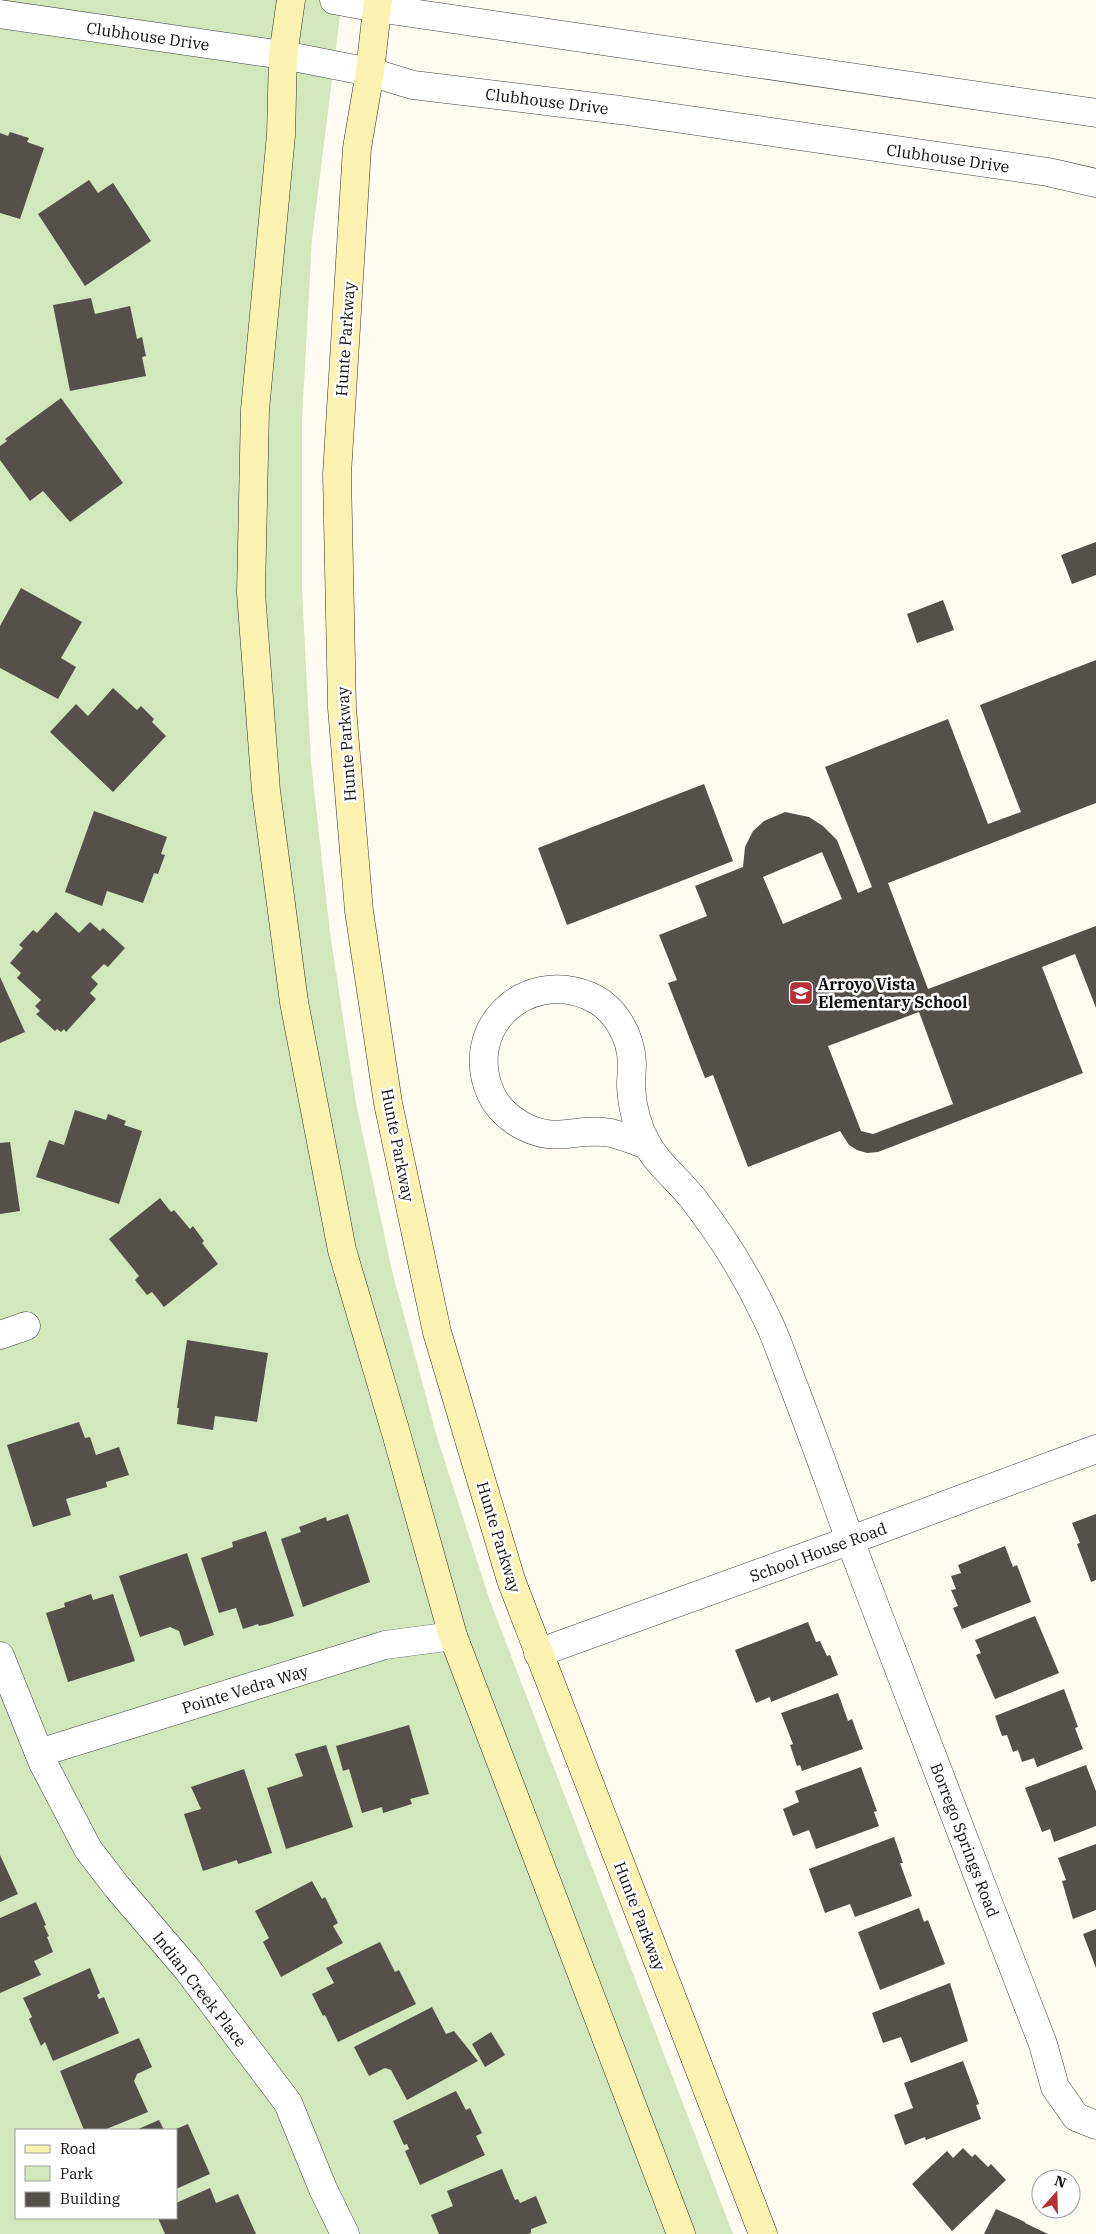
<svg xmlns="http://www.w3.org/2000/svg" width="1096" height="2234" font-family="'IBM Plex Serif',serif">
	<style>
		.green { fill: #d2e7bc; fill-rule: evenodd }
		.building { fill: #56504b; fill-rule: evenodd }
		.lines { fill: none; stroke-linecap: round; stroke-linejoin: round }
		.minor-casing { stroke: #414141; stroke-width: 29 }
		.tertiary-casing { stroke: #414141; stroke-width: 29 }
		.secondary-casing { stroke: #303030; stroke-width: 29 }
		.minor { stroke: #fff; stroke-width: 28 }
		.tertiary { stroke: #fff; stroke-width: 28 }
		.secondary { stroke: #faf2b0; stroke-width: 28 }
		.labels { text-anchor: middle; dominant-baseline: central; stroke-width: 5; stroke-linejoin: round; paint-order: stroke }
		.street-label { font-size: 16px; fill: #0e0e0e; stroke: #fff }
		.poi-label { font-size: 16px; font-weight: bold; fill: #0e0e0e; stroke: #fff; text-anchor: start }
	</style>
	<rect width="100%" height="100%" fill="#fefbf1"/>
	<!-- green -->
	<path class="green" d="M 0,0 L 342,0 L 312,239 L 302,418 L 302,590 L 311,762 L 330,933 L 356,1103 L 392,1271 L 437,1437 L 490,1601 L 733,2234 L 0,2234 ZM 16,2130 L 176,2130 L 176,2218 L 16,2218 Z"/>
	<!-- building -->
	<g class="building">
		<path d="M 10,132 L 29,138 L 27,142 L 44,148 L 20,219 L 0,213 L 0,133 L 8,136 Z"/>
		<path d="M 89,180 L 98,193 L 113,183 L 151,241 L 85,286 L 38,214 Z"/>
		<path d="M 91,298 L 95,314 L 130,306 L 137,339 L 142,337 L 146,356 L 142,357 L 146,376 L 70,391 L 53,305 Z"/>
		<path d="M 61,398 L 123,483 L 70,522 L 43,491 L 30,501 L 0,460 L 0,446 L 7,441 L 5,439 Z"/>
		<path d="M 1096,542 L 1096,575 L 1072,584 L 1061,555 Z"/>
		<path d="M 21,588 L 82,622 L 61,658 L 76,667 L 58,699 L 0,668 L 0,626 Z"/>
		<path d="M 943,600 L 954,630 L 917,643 L 907,614 Z"/>
		<path d="M 1096,660 L 1096,803 L 888,883 L 928,989 L 1096,926 L 1096,1008 L 1075,954 L 1042,967 L 1083,1073 L 878,1152 L 867,1153 L 857,1150 L 849,1145 L 840,1131 L 748,1167 L 713,1075 L 705,1078 L 668,983 L 677,980 L 659,935 L 707,916 L 695,886 L 743,867 L 745,847 L 753,831 L 764,821 L 785,812 L 809,817 L 823,826 L 837,840 L 858,893 L 872,887 L 825,767 L 948,719 L 988,824 L 1021,812 L 980,705 ZM 822,852 L 842,899 L 783,924 L 763,877 ZM 919,1012 L 953,1104 L 873,1134 L 861,1131 L 828,1046 Z"/>
		<path d="M 113,688 L 137,710 L 141,706 L 154,719 L 152,722 L 166,736 L 113,792 L 50,732 L 76,704 L 88,716 Z"/>
		<path d="M 704,784 L 733,861 L 567,925 L 538,848 Z"/>
		<path d="M 94,811 L 167,837 L 161,854 L 165,855 L 158,874 L 154,873 L 143,903 L 107,891 L 102,906 L 65,892 Z"/>
		<path d="M 56,912 L 79,933 L 90,922 L 100,931 L 103,928 L 125,948 L 108,967 L 104,964 L 91,977 L 98,984 L 90,993 L 96,999 L 66,1032 L 64,1029 L 61,1032 L 57,1029 L 55,1031 L 36,1014 L 40,1011 L 35,1006 L 41,1000 L 17,978 L 21,973 L 10,963 L 23,948 L 19,945 L 33,930 L 37,933 Z"/>
		<path d="M 0,977 L 25,1032 L 0,1043 Z"/>
		<path d="M 75,1110 L 106,1120 L 108,1114 L 126,1121 L 124,1125 L 142,1131 L 119,1204 L 36,1177 L 49,1140 L 64,1145 Z"/>
		<path d="M 10,1142 L 20,1211 L 0,1214 L 0,1143 Z"/>
		<path d="M 160,1198 L 171,1212 L 174,1210 L 190,1229 L 193,1226 L 204,1241 L 202,1243 L 218,1264 L 164,1307 L 152,1292 L 147,1295 L 135,1280 L 139,1276 L 109,1239 Z"/>
		<path d="M 187,1340 L 268,1353 L 257,1422 L 215,1416 L 213,1430 L 177,1424 L 179,1408 L 177,1408 Z"/>
		<path d="M 79,1422 L 85,1438 L 90,1437 L 96,1455 L 119,1447 L 129,1475 L 106,1482 L 107,1487 L 66,1499 L 71,1515 L 33,1527 L 7,1445 Z"/>
		<path d="M 348,1514 L 370,1582 L 303,1607 L 281,1539 L 301,1532 L 299,1527 L 326,1517 L 327,1521 Z"/>
		<path d="M 1096,1514 L 1096,1580 L 1091,1582 L 1077,1544 L 1080,1543 L 1072,1523 Z"/>
		<path d="M 266,1531 L 294,1616 L 268,1624 L 259,1626 L 258,1624 L 243,1629 L 236,1608 L 219,1613 L 201,1558 L 233,1547 L 232,1542 Z"/>
		<path d="M 1005,1546 L 1013,1567 L 1017,1565 L 1031,1602 L 962,1629 L 953,1608 L 958,1606 L 951,1590 L 956,1589 L 951,1576 L 961,1573 L 958,1565 Z"/>
		<path d="M 187,1553 L 214,1635 L 184,1646 L 179,1631 L 170,1627 L 140,1637 L 119,1576 Z"/>
		<path d="M 91,1594 L 93,1600 L 113,1594 L 135,1661 L 68,1682 L 46,1613 L 65,1607 L 64,1603 Z"/>
		<path d="M 1035,1616 L 1059,1673 L 995,1699 L 976,1655 L 981,1653 L 975,1640 Z"/>
		<path d="M 808,1622 L 816,1642 L 820,1641 L 827,1656 L 830,1655 L 838,1675 L 771,1702 L 770,1697 L 756,1703 L 735,1650 Z"/>
		<path d="M 1064,1689 L 1078,1727 L 1075,1728 L 1083,1749 L 1037,1767 L 1034,1758 L 1022,1762 L 1018,1750 L 1013,1752 L 1007,1735 L 1002,1736 L 995,1716 Z"/>
		<path d="M 838,1693 L 848,1721 L 852,1719 L 863,1749 L 802,1771 L 800,1765 L 797,1766 L 790,1745 L 793,1744 L 781,1713 Z"/>
		<path d="M 409,1725 L 429,1794 L 410,1799 L 412,1804 L 383,1813 L 382,1807 L 362,1813 L 349,1769 L 343,1771 L 336,1746 Z"/>
		<path d="M 326,1745 L 353,1827 L 286,1849 L 267,1788 L 303,1776 L 295,1754 Z"/>
		<path d="M 1086,1765 L 1096,1791 L 1096,1826 L 1054,1842 L 1050,1829 L 1042,1832 L 1025,1788 Z"/>
		<path d="M 861,1767 L 877,1811 L 874,1812 L 879,1826 L 816,1849 L 809,1830 L 793,1836 L 783,1809 L 799,1802 L 795,1791 Z"/>
		<path d="M 244,1769 L 272,1853 L 238,1864 L 237,1860 L 203,1871 L 184,1814 L 201,1809 L 191,1787 Z"/>
		<path d="M 894,1837 L 903,1863 L 900,1863 L 912,1896 L 855,1917 L 850,1904 L 825,1913 L 809,1869 Z"/>
		<path d="M 1096,1844 L 1096,1910 L 1073,1919 L 1062,1881 L 1066,1880 L 1058,1858 Z"/>
		<path d="M 0,1855 L 18,1894 L 0,1902 Z"/>
		<path d="M 312,1881 L 322,1899 L 325,1897 L 338,1923 L 333,1926 L 343,1943 L 281,1977 L 263,1942 L 269,1938 L 255,1911 Z"/>
		<path d="M 36,1902 L 46,1925 L 44,1926 L 49,1936 L 47,1937 L 53,1952 L 34,1961 L 41,1975 L 0,1993 L 0,1918 Z"/>
		<path d="M 919,1908 L 924,1922 L 928,1920 L 945,1964 L 880,1990 L 858,1932 Z"/>
		<path d="M 1096,1929 L 1096,1968 L 1083,1934 Z"/>
		<path d="M 380,1942 L 395,1972 L 399,1970 L 416,2004 L 338,2042 L 325,2015 L 323,2016 L 312,1994 L 334,1983 L 326,1968 Z"/>
		<path d="M 90,1968 L 100,1993 L 97,1995 L 99,1999 L 104,1997 L 119,2033 L 53,2061 L 45,2042 L 41,2046 L 29,2019 L 32,2017 L 23,1998 Z"/>
		<path d="M 950,1983 L 968,2041 L 911,2063 L 901,2037 L 883,2043 L 872,2013 Z"/>
		<path d="M 432,2007 L 446,2034 L 454,2031 L 478,2061 L 407,2100 L 391,2070 L 385,2068 L 369,2076 L 354,2047 Z"/>
		<path d="M 491,2032 L 505,2055 L 485,2067 L 472,2044 Z"/>
		<path d="M 139,2038 L 152,2067 L 137,2074 L 134,2081 L 148,2112 L 104,2130 L 84,2130 L 60,2071 Z"/>
		<path d="M 963,2061 L 979,2104 L 976,2105 L 981,2119 L 926,2140 L 925,2137 L 905,2145 L 894,2115 L 913,2108 L 904,2083 Z"/>
		<path d="M 456,2091 L 466,2110 L 470,2108 L 482,2133 L 476,2136 L 485,2155 L 420,2185 L 405,2151 L 409,2149 L 407,2144 L 404,2145 L 393,2121 Z"/>
		<path d="M 159,2120 L 164,2130 L 136,2130 Z"/>
		<path d="M 188,2124 L 210,2174 L 176,2189 L 176,2129 Z"/>
		<path d="M 963,2148 L 972,2157 L 975,2154 L 988,2167 L 991,2164 L 1006,2180 L 952,2231 L 912,2184 L 947,2151 L 953,2158 Z"/>
		<path d="M 502,2169 L 515,2200 L 518,2199 L 520,2203 L 536,2196 L 547,2223 L 531,2229 L 531,2233 L 528,2234 L 439,2234 L 431,2215 L 453,2206 L 447,2191 Z"/>
		<path d="M 210,2188 L 216,2203 L 238,2194 L 256,2234 L 165,2234 L 158,2218 L 176,2218 L 176,2203 Z"/>
		<path d="M 996,2209 L 1025,2222 L 1025,2223 L 1048,2234 L 984,2234 Z"/>
	</g>
	<g class="lines">
		<defs>
			<g id="minor">
				<path d="M 647,1145 C 636,1141 623,1136 611,1133 C 574,1126 556,1147 516,1122 C 506,1115 496,1105 491,1094 C 462,1029 524,969 589,996 C 615,1007 631,1036 632,1063 C 632,1071 631,1078 631,1086 C 632,1105 637,1127 647,1144 C 657,1163 677,1179 691,1196 C 720,1233 747,1276 767,1319 C 777,1339 784,1361 792,1382 C 817,1446 839,1511 863,1575 C 923,1731 982,1888 1043,2044 L 1055,2087 L 1076,2117 L 1096,2125"/>
				<path d="M 0,1335 L 26,1326"/>
				<path d="M 0,1656 L 43,1763 L 88,1849 L 117,1887 L 188,1970 L 288,2103 L 323,2189 L 345,2234"/>
				<path d="M 39,1753 L 385,1645 L 453,1636"/>
			</g>
			<g id="tertiary">
				<path d="M 334,0 L 377,8 L 1096,113"/>
				<path d="M 0,14 L 283,55 L 370,72 L 413,85 L 620,110 L 1048,172 L 1096,183"/>
				<path d="M 538,1653 L 851,1540 L 1096,1449"/>
			</g>
			<g id="secondary">
				<path d="M 291,0 L 283,55 L 281,135 L 255,410 L 251,593 L 266,791 L 294,1002 L 342,1250 L 396,1433 L 453,1636 L 681,2234"/>
				<path d="M 378,0 L 370,72 L 357,148 L 337,474 L 342,708 L 359,911 L 388,1103 L 437,1332 L 511,1580 L 763,2234"/>
			</g>
		</defs>
		<!-- minor casing -->
		<use href="#minor" class="minor-casing"/>
		<!-- tertiary casing -->
		<use href="#tertiary" class="tertiary-casing"/>
		<!-- secondary casing -->
		<use href="#secondary" class="secondary-casing"/>
		<!-- minor -->
		<use href="#minor" class="minor"/>
		<!-- tertiary -->
		<use href="#tertiary" class="tertiary"/>
		<!-- secondary -->
		<use href="#secondary" class="secondary"/>
	</g>
	<!-- icons -->
	<defs>
		<symbol id="school-square" viewBox="-11 -11 22 22"><rect x="-9" y="-9" width="18" height="18" rx="4" fill="#b62f35" stroke="#fff"/><path d="M0-5L7-2L0 1L-7-2ZM-4 1L0 2.5L4 1V4Q0 6-4 4Z" fill="#fff"/></symbol>
	</defs>
	<g fill-rule="evenodd">
		<use href="#school-square" x="787" y="979" width="28" height="28"/>
	</g>
	<g class="labels">
		<!-- street labels -->
		<g class="street-label">
			<text transform="translate(148 36) rotate(8)">Clubhouse Drive</text>
			<text transform="translate(547 101) rotate(7)">Clubhouse Drive</text>
			<text transform="translate(948 158) rotate(8)">Clubhouse Drive</text>
			<text transform="translate(345 339) rotate(-86)">Hunte Parkway</text>
			<text transform="translate(346 744) rotate(-94)">Hunte Parkway</text>
			<text transform="translate(398 1145) rotate(79)">Hunte Parkway</text>
			<text transform="translate(499 1537) rotate(73)">Hunte Parkway</text>
			<text transform="translate(818 1552) rotate(-20)">School House Road</text>
			<text transform="translate(245 1689) rotate(-17)">Pointe Vedra Way</text>
			<text transform="translate(965 1840) rotate(69)">Borrego Springs Road</text>
			<text transform="translate(640 1916) rotate(69)">Hunte Parkway</text>
			<text transform="translate(200 1989) rotate(52)">Indian Creek Place</text>
		</g>
		<!-- poi labels -->
		<g class="poi-label">
			<text x="818" y="984">Arroyo Vista<tspan x="818" dy="18">Elementary School</tspan></text>
		</g>
	</g>
	<!-- legend -->
	<rect x="15" y="2129" width="162" height="90" fill="#ffffff" stroke="#9f9f9f"/>
	<rect x="25" y="2145" width="25" height="8" fill="#faf2b0" stroke="#9f9f9f"/>
	<text x="60" y="2154" font-size="15" fill="#0e0e0e">Road</text>
	<rect x="25" y="2166" width="25" height="15" fill="#d2e7bc" stroke="#9f9f9f"/>
	<text x="60" y="2179" font-size="15" fill="#0e0e0e">Park</text>
	<rect x="25" y="2192" width="25" height="15" fill="#56504b" stroke="#9f9f9f"/>
	<text x="60" y="2204" font-size="15" fill="#0e0e0e">Building</text>
	<!-- north arrow -->
	<g transform="translate(1056 2194) rotate(20)"><circle r="24" fill="#ffffff" stroke="#9f9f9f"/>
	<path d="M0-4L9 19L0 12L-9 19Z" fill="#b62f35"/>
	<text y="-8" font-size="14" font-weight="bold" text-anchor="middle" fill="#0e0e0e">N</text>
	</g>
</svg>
